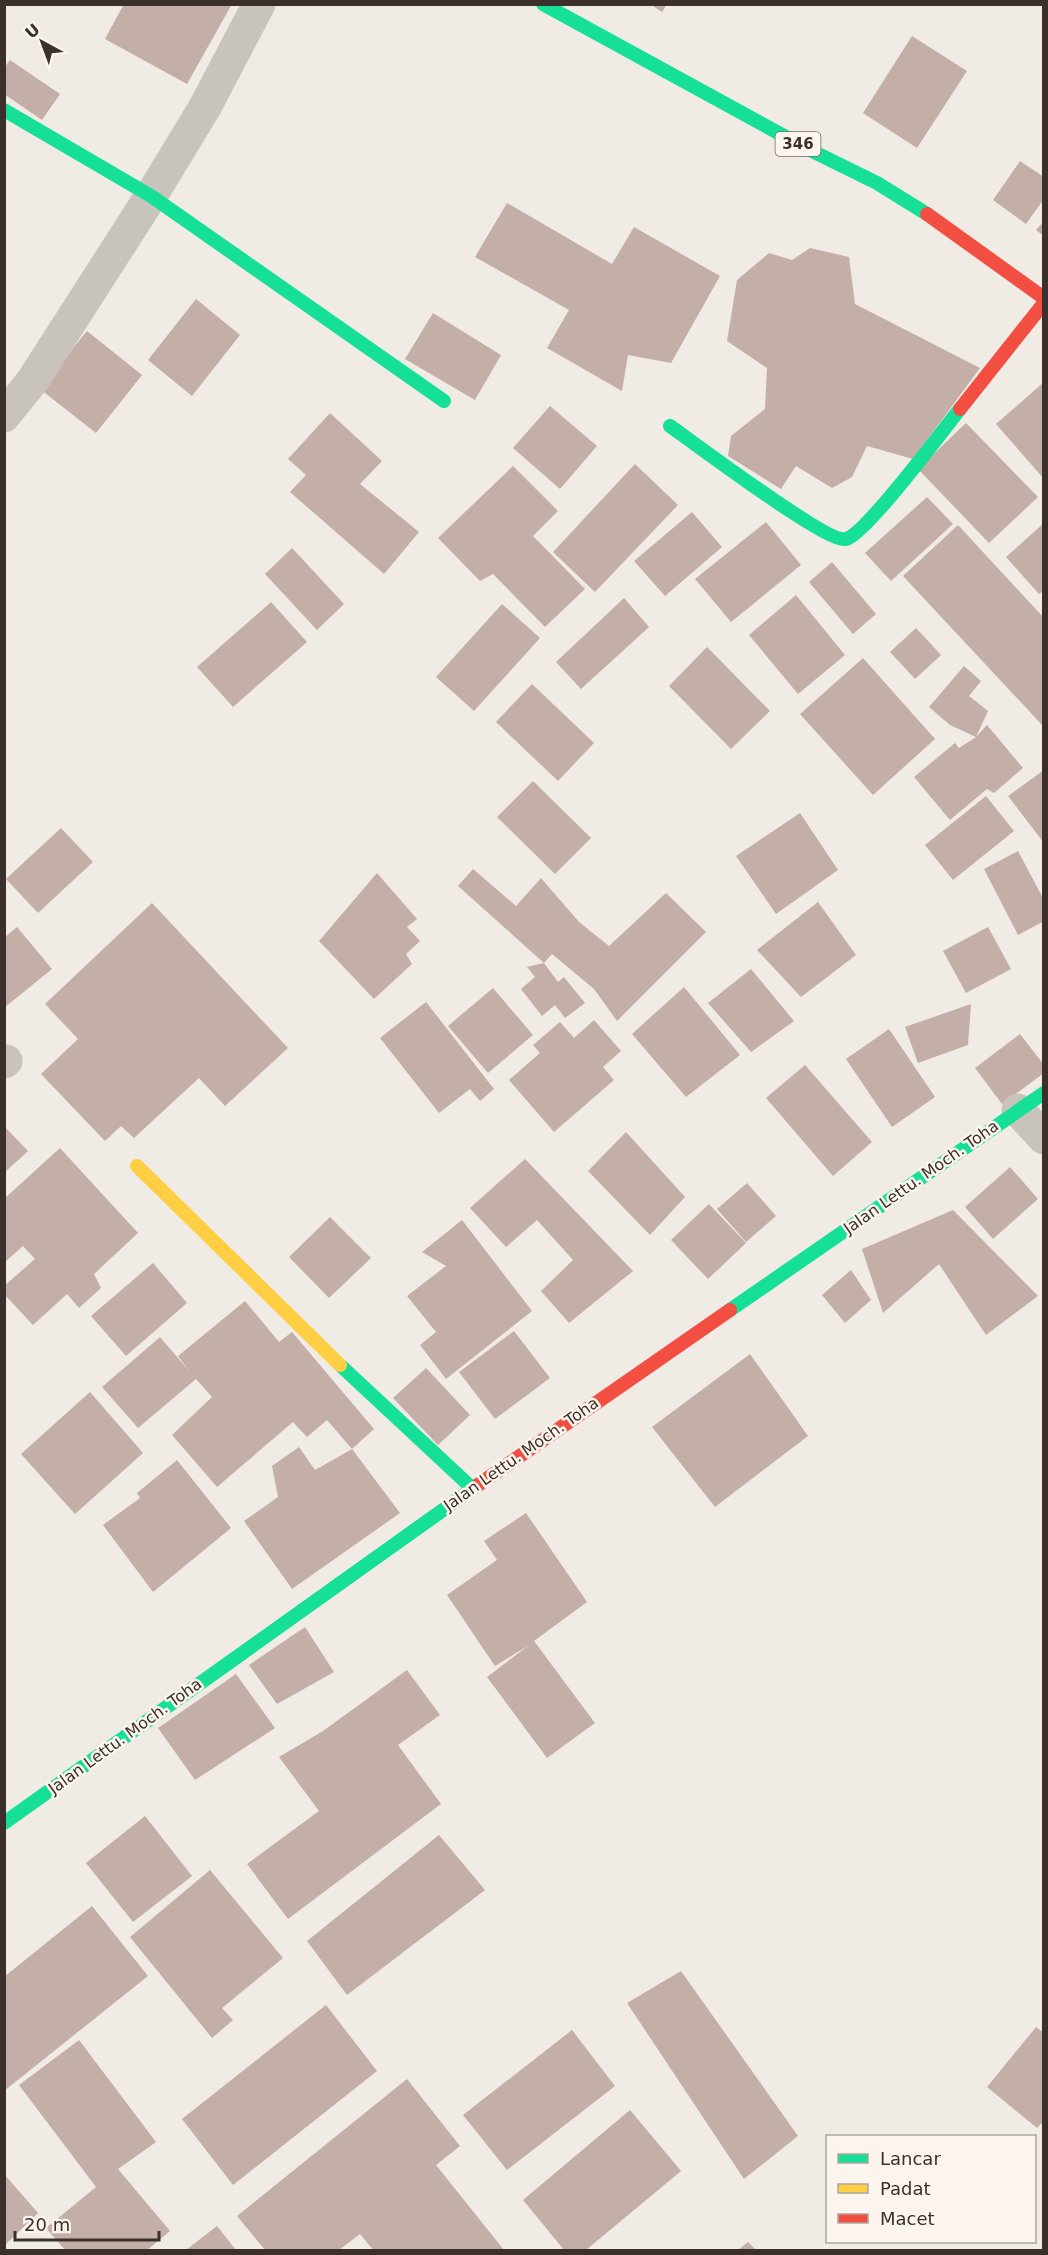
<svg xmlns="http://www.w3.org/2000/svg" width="1048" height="2255" font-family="'DejaVu Sans',sans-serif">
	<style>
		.building { fill: #c3afa7 }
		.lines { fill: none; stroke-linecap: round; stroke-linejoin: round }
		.street { stroke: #c9c3be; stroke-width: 33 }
		.fast { stroke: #16e098; stroke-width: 14 }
		.slow { stroke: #ffcf43; stroke-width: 14 }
		.jam { stroke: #f24e42; stroke-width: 14 }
		.labels { text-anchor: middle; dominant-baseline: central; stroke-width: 5; stroke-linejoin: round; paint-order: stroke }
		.shield { fill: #fbf5ee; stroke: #756b66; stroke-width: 1.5 }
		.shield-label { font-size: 15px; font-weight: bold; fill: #3b302b }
		.street-label { font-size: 16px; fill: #3b302b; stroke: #fbf5ee }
	</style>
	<rect width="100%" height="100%" fill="#f0ebe5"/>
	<!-- building -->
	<g class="building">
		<path d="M 124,4 L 232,4 L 187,84 L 105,39 Z"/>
		<path d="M 650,4 L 667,4 L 662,12 Z"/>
		<path d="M 912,36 L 967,71 L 917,148 L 863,113 Z"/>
		<path d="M 10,60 L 60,94 L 42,120 L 4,94 L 4,68 Z"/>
		<path d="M 1020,161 L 1044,177 L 1044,199 L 1026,224 L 993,200 Z"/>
		<path d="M 507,203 L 612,264 L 634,227 L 720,276 L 671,363 L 628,355 L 622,391 L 547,348 L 569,310 L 475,257 Z"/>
		<path d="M 1044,221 L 1044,236 L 1036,230 Z"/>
		<path d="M 810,248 L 849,257 L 855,304 L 980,368 L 913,459 L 867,446 L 852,477 L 832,488 L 796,466 L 781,489 L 728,456 L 731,436 L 765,409 L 767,368 L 727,341 L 737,280 L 769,253 L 792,260 Z"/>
		<path d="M 196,299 L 240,335 L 192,396 L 148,360 Z"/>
		<path d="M 433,313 L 501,355 L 475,400 L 405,359 Z"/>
		<path d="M 87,331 L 142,375 L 96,433 L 40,389 Z"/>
		<path d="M 1044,382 L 1044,479 L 996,424 Z"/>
		<path d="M 550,406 L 597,446 L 560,489 L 513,448 Z"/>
		<path d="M 330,413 L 382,461 L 360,484 L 419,532 L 384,574 L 290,492 L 306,475 L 288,459 Z"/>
		<path d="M 966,423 L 1038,497 L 989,543 L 918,469 Z"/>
		<path d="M 635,464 L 678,505 L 595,592 L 553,552 Z"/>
		<path d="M 513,466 L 558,511 L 533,536 L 585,589 L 545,627 L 493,574 L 480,581 L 438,538 Z"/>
		<path d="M 927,497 L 953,524 L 891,581 L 865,553 Z"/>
		<path d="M 692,512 L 722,547 L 665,596 L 634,561 Z"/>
		<path d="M 766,522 L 801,565 L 731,622 L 695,579 Z"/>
		<path d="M 1044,523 L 1044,590 L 1039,594 L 1006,557 Z"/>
		<path d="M 958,525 L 1044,618 L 1044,727 L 903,576 Z"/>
		<path d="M 292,548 L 344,604 L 317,630 L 265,574 Z"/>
		<path d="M 832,562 L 876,614 L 853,634 L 809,582 Z"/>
		<path d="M 796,595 L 845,655 L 798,694 L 749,635 Z"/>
		<path d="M 624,598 L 649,627 L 581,689 L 556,662 Z"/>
		<path d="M 271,602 L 307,642 L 233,707 L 197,667 Z"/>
		<path d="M 502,604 L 540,638 L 474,711 L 436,677 Z"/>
		<path d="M 916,628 L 941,655 L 915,679 L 890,652 Z"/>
		<path d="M 707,647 L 770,711 L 731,749 L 669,686 Z"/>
		<path d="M 863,658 L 935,739 L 873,795 L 800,714 Z"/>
		<path d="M 964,666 L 981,681 L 969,696 L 988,711 L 976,737 L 950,725 L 929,707 Z"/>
		<path d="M 532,684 L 594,743 L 558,781 L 496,722 Z"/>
		<path d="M 987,725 L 1023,768 L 994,793 L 987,789 L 950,820 L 914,777 L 955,743 L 959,748 L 976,737 Z"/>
		<path d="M 1044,770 L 1044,843 L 1008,796 Z"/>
		<path d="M 533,781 L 591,838 L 555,874 L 497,817 Z"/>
		<path d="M 986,796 L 1014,831 L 953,880 L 925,845 Z"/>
		<path d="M 800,813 L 838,870 L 776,914 L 736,856 Z"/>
		<path d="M 61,828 L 93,862 L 38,913 L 6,879 Z"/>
		<path d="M 1018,851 L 1044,900 L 1044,921 L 1018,935 L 984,869 Z"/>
		<path d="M 473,869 L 516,906 L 541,878 L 579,922 L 609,946 L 666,893 L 706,932 L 617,1021 L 594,989 L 552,954 L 544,963 L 558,982 L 564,977 L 585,1003 L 565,1018 L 555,1005 L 542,1016 L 521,989 L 535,977 L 527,967 L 544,963 L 458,886 Z"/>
		<path d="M 377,873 L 417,919 L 407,927 L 420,941 L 406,954 L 412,964 L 374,999 L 319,941 Z"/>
		<path d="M 818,902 L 856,955 L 801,997 L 757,950 Z"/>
		<path d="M 152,903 L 288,1048 L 225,1106 L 199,1078 L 134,1138 L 121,1126 L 105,1141 L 41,1074 L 78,1039 L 45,1004 Z"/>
		<path d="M 17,927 L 52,969 L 4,1008 L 4,938 Z"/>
		<path d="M 988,927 L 1011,969 L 966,993 L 943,951 Z"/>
		<path d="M 751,969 L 794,1021 L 751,1052 L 708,1003 Z"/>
		<path d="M 684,987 L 740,1055 L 686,1097 L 632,1034 Z"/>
		<path d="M 493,988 L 533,1035 L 488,1073 L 448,1026 Z"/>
		<path d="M 426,1002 L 494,1089 L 480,1101 L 470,1089 L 439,1113 L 380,1038 Z"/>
		<path d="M 971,1004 L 968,1045 L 918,1063 L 905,1027 Z"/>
		<path d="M 594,1020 L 621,1051 L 603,1067 L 614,1080 L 554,1132 L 509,1080 L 540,1053 L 533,1045 L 560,1022 L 574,1038 Z"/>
		<path d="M 889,1029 L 935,1097 L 892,1127 L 846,1059 Z"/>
		<path d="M 1020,1034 L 1044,1065 L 1044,1073 L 1002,1104 L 975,1068 Z"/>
		<path d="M 805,1065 L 872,1142 L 833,1176 L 766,1098 Z"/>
		<path d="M 4,1126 L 28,1151 L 4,1173 Z"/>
		<path d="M 626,1132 L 685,1197 L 650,1235 L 588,1171 Z"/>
		<path d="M 60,1148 L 138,1233 L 94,1274 L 101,1288 L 79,1308 L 67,1294 L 33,1325 L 4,1294 L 4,1286 L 35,1259 L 23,1246 L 4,1263 L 4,1199 Z"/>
		<path d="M 525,1159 L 633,1271 L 569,1323 L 541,1291 L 573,1260 L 537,1220 L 506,1247 L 470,1208 Z"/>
		<path d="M 1010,1167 L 1038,1199 L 993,1239 L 965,1207 Z"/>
		<path d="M 747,1183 L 776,1216 L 746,1242 L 717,1209 Z"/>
		<path d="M 709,1204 L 746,1243 L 708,1279 L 671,1240 Z"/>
		<path d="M 953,1210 L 1038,1296 L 986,1335 L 939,1264 L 883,1313 L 862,1249 Z"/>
		<path d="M 330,1217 L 371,1258 L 329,1298 L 289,1257 Z"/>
		<path d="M 462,1220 L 532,1311 L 446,1379 L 420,1345 L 436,1332 L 407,1296 L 446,1266 L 422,1252 Z"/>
		<path d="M 153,1263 L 187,1303 L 126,1356 L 91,1316 Z"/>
		<path d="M 851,1270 L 871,1300 L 845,1323 L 822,1295 Z"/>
		<path d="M 245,1301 L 279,1342 L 292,1332 L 374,1429 L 352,1449 L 327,1420 L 307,1437 L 293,1422 L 217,1487 L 172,1435 L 212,1397 L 196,1379 L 138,1428 L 102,1387 L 160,1337 L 189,1371 L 178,1356 Z"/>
		<path d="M 514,1331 L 550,1378 L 495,1419 L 459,1372 Z"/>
		<path d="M 750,1354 L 808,1436 L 715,1507 L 652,1427 Z"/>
		<path d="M 426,1368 L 470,1415 L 438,1445 L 393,1398 Z"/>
		<path d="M 90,1392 L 143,1453 L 75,1514 L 21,1454 Z"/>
		<path d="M 299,1447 L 315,1470 L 352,1449 L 400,1513 L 292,1589 L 244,1521 L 278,1497 L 272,1466 Z"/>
		<path d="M 177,1460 L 231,1528 L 153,1592 L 103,1525 L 140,1498 L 137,1493 Z"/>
		<path d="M 526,1513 L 587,1602 L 534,1641 L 595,1723 L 547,1758 L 487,1677 L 529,1645 L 495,1666 L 447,1595 L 497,1560 L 484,1541 Z"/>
		<path d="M 305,1627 L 334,1672 L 277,1704 L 249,1665 Z"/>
		<path d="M 407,1670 L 440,1715 L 398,1745 L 441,1804 L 288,1919 L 247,1864 L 319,1811 L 279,1757 L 323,1731 Z"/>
		<path d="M 236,1674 L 275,1728 L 195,1780 L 158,1728 Z"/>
		<path d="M 145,1816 L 192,1876 L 133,1922 L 86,1863 Z"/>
		<path d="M 439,1835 L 485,1890 L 347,1995 L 307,1941 Z"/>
		<path d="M 210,1870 L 283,1958 L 222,2008 L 233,2020 L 212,2038 L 130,1937 Z"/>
		<path d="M 92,1906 L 148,1976 L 4,2091 L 4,1977 Z"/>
		<path d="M 681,1971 L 798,2136 L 744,2179 L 627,2003 Z"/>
		<path d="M 326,2005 L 377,2071 L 233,2185 L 182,2119 Z"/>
		<path d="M 1036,2027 L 1044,2033 L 1044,2121 L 1037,2128 L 987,2087 Z"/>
		<path d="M 572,2030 L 615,2086 L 507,2170 L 463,2115 Z"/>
		<path d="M 79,2040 L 156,2142 L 118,2169 L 170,2231 L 147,2250 L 65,2250 L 46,2228 L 96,2187 L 19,2085 Z"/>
		<path d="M 407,2079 L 460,2146 L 436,2165 L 504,2250 L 373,2250 L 360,2234 L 339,2250 L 265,2250 L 237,2216 Z"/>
		<path d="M 630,2110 L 681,2171 L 586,2250 L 564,2250 L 523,2200 Z"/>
		<path d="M 4,2174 L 38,2213 L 4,2246 Z"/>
		<path d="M 217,2226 L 236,2250 L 186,2250 Z"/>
		<path d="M 748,2242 L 756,2250 L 738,2250 Z"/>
	</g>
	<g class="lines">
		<!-- street -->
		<g class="street">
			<path d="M 4,416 L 33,380 L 151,196 L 205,107 L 259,4"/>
			<path d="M 4,1062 L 6,1061"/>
			<path d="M 1018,1110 L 1044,1138"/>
		</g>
		<!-- fast -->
		<g class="fast">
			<path d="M 543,4 L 804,147 L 877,183 L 927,214"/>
			<path d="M 4,110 L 151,196 L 444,401"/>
			<path d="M 670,426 C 693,442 828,544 846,539 C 866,534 942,431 960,409"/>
			<path d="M 730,1310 L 1044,1093"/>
			<path d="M 340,1365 L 472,1488"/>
			<path d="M 4,1823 L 478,1485"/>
		</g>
		<!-- slow -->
		<path class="slow" d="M 137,1166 L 340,1365"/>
		<!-- jam -->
		<g class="jam">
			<path d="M 927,214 L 1044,298"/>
			<path d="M 960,409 L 1044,303"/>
			<path d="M 478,1485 L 730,1310"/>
		</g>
	</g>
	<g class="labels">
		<!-- shield labels -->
		<rect class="shield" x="775.5" y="132" width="45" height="24" rx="4.5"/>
		<g class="shield-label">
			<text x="798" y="144">346</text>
		</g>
		<!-- street labels -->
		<g class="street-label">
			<text transform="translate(921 1177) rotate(-35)">Jalan Lettu. Moch. Toha</text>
			<text transform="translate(521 1454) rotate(-35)">Jalan Lettu. Moch. Toha</text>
			<text transform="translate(125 1736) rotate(-36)">Jalan Lettu. Moch. Toha</text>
		</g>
	</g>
	<!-- border -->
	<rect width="1048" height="2255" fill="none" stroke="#3b302b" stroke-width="12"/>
	<!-- legend -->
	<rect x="826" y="2135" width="210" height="108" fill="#fbf5ee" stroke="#aea6a0" stroke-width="1.5"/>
	<rect x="838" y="2154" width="30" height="9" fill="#16e098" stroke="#aea6a0" stroke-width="1.5"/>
	<text x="880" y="2165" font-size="18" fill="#3b302b">Lancar</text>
	<rect x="838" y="2184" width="30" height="9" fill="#ffcf43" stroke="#aea6a0" stroke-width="1.5"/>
	<text x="880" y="2195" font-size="18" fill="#3b302b">Padat</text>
	<rect x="838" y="2214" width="30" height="9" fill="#f24e42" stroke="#aea6a0" stroke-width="1.5"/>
	<text x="880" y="2225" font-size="18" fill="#3b302b">Macet</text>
	<!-- north arrow -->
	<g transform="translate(42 42) rotate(319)" stroke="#fbf5ee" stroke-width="4.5" paint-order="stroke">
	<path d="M0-4.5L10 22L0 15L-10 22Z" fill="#3b302b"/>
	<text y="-9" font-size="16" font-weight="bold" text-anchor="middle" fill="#3b302b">U</text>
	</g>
	<!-- scale -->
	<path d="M15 2231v9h144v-9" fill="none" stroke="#3b302b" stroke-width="3"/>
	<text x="24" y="2231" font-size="18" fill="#3b302b" stroke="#fbf5ee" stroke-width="4.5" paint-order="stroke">20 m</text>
</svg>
